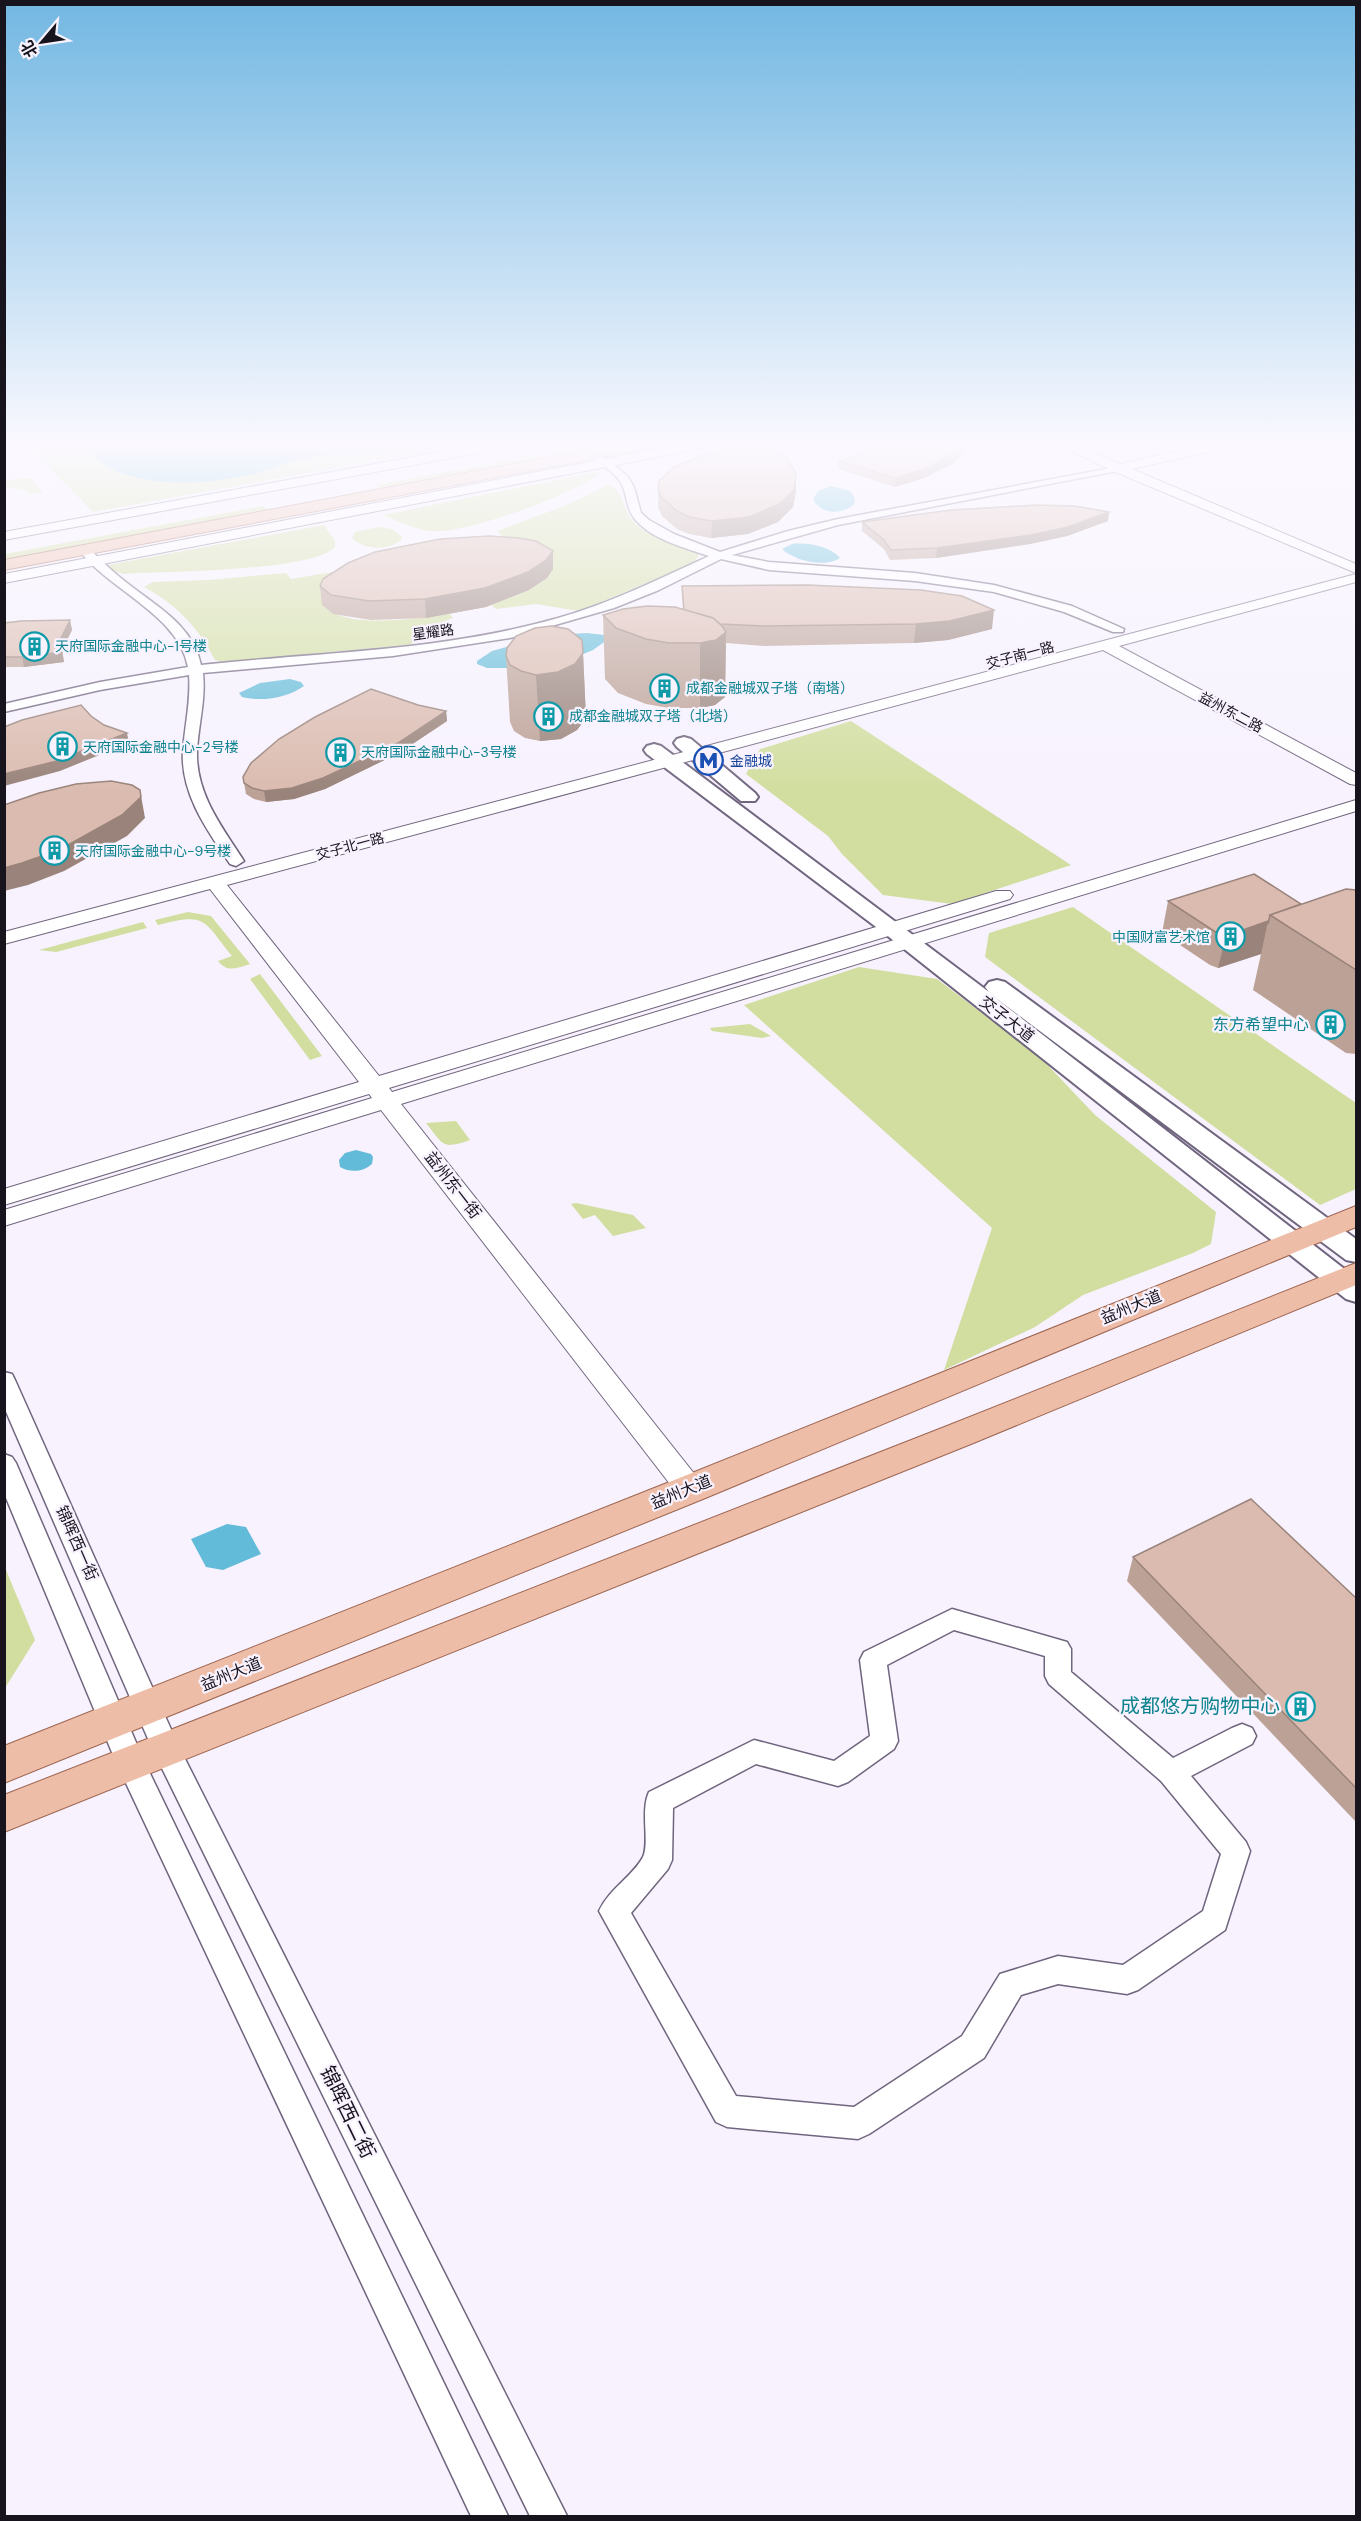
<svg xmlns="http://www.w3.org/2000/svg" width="1361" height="2521" font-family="'DM Sans','Noto Sans SC',sans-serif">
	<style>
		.green { fill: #d1de9f }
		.water { fill: #62bbd8 }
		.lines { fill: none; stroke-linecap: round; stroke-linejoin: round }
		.minor-casing { stroke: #70657e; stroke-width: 3 }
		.tertiary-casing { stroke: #70657e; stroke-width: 2 }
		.secondary-casing { stroke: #70657e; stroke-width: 4 }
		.primary-casing { stroke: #9c6551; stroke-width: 2 }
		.minor { fill: #fff; fill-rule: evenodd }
		.tertiary { fill: #fff; fill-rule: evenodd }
		.secondary { fill: #fff; fill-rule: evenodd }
		.primary { fill: #eebda7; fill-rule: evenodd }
		.wall { fill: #bca196 }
		.shaded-wall { fill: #99837a }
		.building { fill: #dbbbaf; stroke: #99837a; stroke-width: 1.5 }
		.labels { text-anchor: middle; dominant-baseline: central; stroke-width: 4.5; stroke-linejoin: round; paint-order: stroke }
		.far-street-label { font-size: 14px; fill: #18141d; stroke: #f7f2fe }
		.far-culture-label { font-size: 14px; fill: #0d838f; stroke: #f7f2fe; text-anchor: start }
		.far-transit-label { font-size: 14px; fill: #164399; stroke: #f7f2fe; text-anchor: start }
		.street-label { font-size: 16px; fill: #18141d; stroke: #f7f2fe }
		.culture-label { font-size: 16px; fill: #0d838f; stroke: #f7f2fe; text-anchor: end }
		.near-culture-label { font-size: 20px; fill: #0d838f; stroke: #f7f2fe; text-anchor: end }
		.near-street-label { font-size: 20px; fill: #18141d; stroke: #f7f2fe }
	</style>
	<rect width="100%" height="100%" fill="#f7f2fe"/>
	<!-- green -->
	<g class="green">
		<path d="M 23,441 L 483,441 L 93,512 Z"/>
		<path d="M 609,441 L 635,441 L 381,489 L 376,485 Z"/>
		<path d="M 596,472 L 599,474 C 571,495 465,535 430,531 C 414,529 398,521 383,515 Z"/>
		<path d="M 20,478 L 32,479 L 43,493 L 24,494 L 29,492 L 5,486 L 5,481 Z"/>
		<path d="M 607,485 C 624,489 622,507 631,519 C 645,537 679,546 700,553 L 693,564 L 579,611 L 536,604 L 496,609 L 491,605 L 529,590 L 547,578 L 464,546 L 502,535 L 497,531 L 569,504 Z"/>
		<path d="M 263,506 L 268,510 L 5,560 L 5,554 Z"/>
		<path d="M 324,525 L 335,541 L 335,547 C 312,572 163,571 123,574 L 114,571 L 108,565 Z"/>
		<path d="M 378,527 L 392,529 L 402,537 L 401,540 C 388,551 364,550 352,538 L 355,532 Z"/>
		<path d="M 379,564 L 323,602 L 324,606 C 345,630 421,618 450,614 L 453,618 L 419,630 L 412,637 L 413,643 L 408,645 L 223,662 L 215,660 C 198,627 177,605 144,587 L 153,582 L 208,580 L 286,573 L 291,579 Z"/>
		<path d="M 851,721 L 1071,865 L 952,904 L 883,895 L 842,854 L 828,836 L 746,774 L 760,749 Z"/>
		<path d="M 1073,907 L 1356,1103 L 1356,1189 L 1320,1205 L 985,957 L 989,933 Z"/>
		<path d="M 188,912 L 211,916 L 250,964 C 238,968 227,973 218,961 L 232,956 C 203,920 207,912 158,925 L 155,920 Z"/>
		<path d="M 143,922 L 147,928 L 56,952 L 39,950 Z"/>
		<path d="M 859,967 L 937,979 L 1040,1057 L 1095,1115 L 1216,1212 L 1211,1244 L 1193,1253 L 1083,1295 L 1035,1327 L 944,1370 L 992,1228 L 744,1005 Z"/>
		<path d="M 260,974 L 322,1056 L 310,1060 L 250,979 Z"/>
		<path d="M 750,1024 L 771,1036 L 762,1038 L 712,1031 L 710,1028 Z"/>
		<path d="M 456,1121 L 470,1140 C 441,1150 444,1145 426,1123 Z"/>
		<path d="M 576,1203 L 633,1215 L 646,1228 L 613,1236 L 595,1215 L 583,1219 L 571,1204 Z"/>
		<path d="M 4,1565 L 35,1640 L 5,1688 L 4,1688 Z"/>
	</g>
	<!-- water -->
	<g class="water">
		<path d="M 92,441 L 428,441 C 389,454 351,451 311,457 C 289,460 271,470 250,475 C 204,485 134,490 95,458 Z"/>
		<path d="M 831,486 L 850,491 L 855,498 L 854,504 C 843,515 820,515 813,499 L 818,491 Z"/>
		<path d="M 792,544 C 807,542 830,546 840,558 C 824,568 795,561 782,549 Z"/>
		<path d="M 587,633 L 604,635 L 607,640 L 593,650 L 581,655 L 569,634 Z"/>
		<path d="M 517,644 L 515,668 L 487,668 L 477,664 L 477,661 L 492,651 Z"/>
		<path d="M 290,679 L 301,682 L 304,686 C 287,698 262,702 242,697 L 239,693 L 260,683 Z"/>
		<path d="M 356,1150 L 371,1154 L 373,1157 L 372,1164 C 363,1172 351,1173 340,1167 L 339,1160 L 345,1153 Z"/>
		<path d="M 227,1524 L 246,1527 L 261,1554 L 223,1570 L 206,1567 L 191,1539 Z"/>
	</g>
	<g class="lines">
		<defs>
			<g id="minor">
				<path d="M 591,451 L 612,463 L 628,477 L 634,487 L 641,513 L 649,520 L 674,534 L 720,552 L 788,531 L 838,519 L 1122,466 L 1122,470 L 838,525 L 732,555 L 769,562 L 915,573 L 994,585 L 1072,606 L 1124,629 L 1123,632 L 1113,632 L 1064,612 L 994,592 L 915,581 L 769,570 L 721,559 L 659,590 L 614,608 L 510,638 L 393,656 L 203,673 C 206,700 198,726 197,752 C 196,794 222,827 244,861 L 236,866 L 230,864 C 207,830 180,793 183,750 C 185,725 191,700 189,675 L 100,690 L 4,712 L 4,704 L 100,682 L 188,667 C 179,615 110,591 79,550 L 85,546 L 89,548 C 101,561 113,572 127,583 C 156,606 193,625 201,665 C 320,652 442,651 558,618 C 611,603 659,579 709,556 C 685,548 650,539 634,518 C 627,509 627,497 623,487 C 617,472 600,464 587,456 L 587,452 Z"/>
				<path d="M 4,1372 L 12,1374 L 15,1380 L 178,1745 L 567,2516 L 530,2516 L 152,1748 L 4,1407 Z"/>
				<path d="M 4,1454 L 12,1457 L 16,1463 L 144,1761 L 508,2516 L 471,2516 L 116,1762 L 4,1493 Z"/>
				<path d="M 952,1609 L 1067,1642 L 1071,1649 L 1071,1672 L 1173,1758 L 1232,1728 L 1242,1724 L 1252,1728 L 1256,1736 L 1252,1744 L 1191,1776 L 1246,1842 L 1250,1851 L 1225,1930 L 1138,1990 L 1127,1994 L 1058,1984 L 1021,1995 L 984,2058 L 869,2134 L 858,2139 L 727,2127 L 716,2122 L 599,1911 C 609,1889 633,1876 643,1857 C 650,1843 640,1811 649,1792 L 754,1740 L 834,1761 L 870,1736 L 860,1660 L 864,1652 ZM 954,1630 L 1045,1656 L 1045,1676 L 1049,1684 L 1161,1781 L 1221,1854 L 1203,1911 L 1123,1965 L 1058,1956 L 1000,1974 L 962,2036 L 854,2107 L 736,2096 L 631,1913 L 668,1869 L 672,1860 L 673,1808 L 756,1764 L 838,1786 L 848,1782 L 894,1749 L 898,1741 L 887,1665 Z"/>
			</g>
			<g id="tertiary">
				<path d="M 500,441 L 528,441 L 522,445 L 4,540 L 4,532 Z"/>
				<path d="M 699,441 L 726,441 L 720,445 L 4,583 L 4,574 Z"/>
				<path d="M 1050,441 L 1067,441 L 1120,464 L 1220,441 L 1244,441 L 1238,445 L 1132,469 L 1356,564 L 1356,573 L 1113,471 Z"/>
				<path d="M 1356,574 L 1356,582 L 1119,646 L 1356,773 L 1356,785 L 1350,784 L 1103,650 L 227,885 L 379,1076 L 996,891 L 1010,891 L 1013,895 L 1010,899 L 389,1088 L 392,1092 L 1356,800 L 1356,811 L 401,1104 L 700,1481 L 705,1489 L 700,1497 L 690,1500 L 680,1497 L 381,1110 L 4,1226 L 4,1210 L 372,1098 L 369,1094 L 4,1205 L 4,1189 L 359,1082 L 210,889 L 4,944 L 4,932 Z"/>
			</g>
			<g id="secondary">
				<path d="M 684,737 L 691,739 L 755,793 L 758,797 L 755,801 L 741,801 L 677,747 L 674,743 L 677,739 Z"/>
				<path d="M 654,744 L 661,746 L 989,992 L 985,987 L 989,982 L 997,980 L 1005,982 L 1356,1239 L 1356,1262 L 1346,1260 L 989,993 L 1356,1278 L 1356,1302 L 1346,1299 L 884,933 L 647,754 L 644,750 L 647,746 Z"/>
			</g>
			<g id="primary">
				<path d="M 635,441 L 669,441 L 661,446 L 4,570 L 4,560 Z"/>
				<path d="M 1356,1206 L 1356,1227 L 703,1499 L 4,1783 L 4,1746 L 677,1479 Z"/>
				<path d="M 1356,1263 L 1356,1285 L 971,1444 L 4,1832 L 4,1795 L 947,1426 Z"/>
			</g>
		</defs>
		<!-- minor casing -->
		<use href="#minor" class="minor-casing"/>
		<!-- tertiary casing -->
		<use href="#tertiary" class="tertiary-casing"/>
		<!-- secondary casing -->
		<use href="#secondary" class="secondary-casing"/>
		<!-- primary casing -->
		<use href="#primary" class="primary-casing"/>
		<!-- minor -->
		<use href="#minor" class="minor"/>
		<!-- tertiary -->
		<use href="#tertiary" class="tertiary"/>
		<!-- secondary -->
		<use href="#secondary" class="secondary"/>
		<!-- primary -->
		<use href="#primary" class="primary"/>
	</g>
	<!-- wall -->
	<g class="wall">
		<path d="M 967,446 L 961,456 L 952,464 L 924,478 L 895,487 L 838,469 L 839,461 Z"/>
		<path d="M 658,490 L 796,491 L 793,507 L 778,522 L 748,534 L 711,538 L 689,534 L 677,529 L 662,516 L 658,507 Z"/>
		<path d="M 1108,521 L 1067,536 L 1030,544 L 936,558 L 890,560 L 884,549 L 862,531 L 862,522 Z"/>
		<path d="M 553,551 L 553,569 L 547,578 L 529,590 L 486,607 L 426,618 L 371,620 L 333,614 L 322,605 L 320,586 Z"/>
		<path d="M 682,586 L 992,629 L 948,640 L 914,643 L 764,646 L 726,643 L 725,697 L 715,705 L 700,708 L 669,708 L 646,704 L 618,693 L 605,679 L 603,615 L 683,610 Z"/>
		<path d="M 70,620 L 72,630 L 62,650 L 64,662 L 24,667 L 4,667 L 4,623 Z"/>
		<path d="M 583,653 L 586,718 L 577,730 L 561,739 L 540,741 L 525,738 L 514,731 L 510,722 L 506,656 Z"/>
		<path d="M 418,705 L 446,711 L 447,721 L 399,753 L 325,789 L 294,799 L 266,802 L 254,799 L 246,794 L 243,777 Z"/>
		<path d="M 1356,890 L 1356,1054 L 1346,1053 L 1253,990 L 1261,954 L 1218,968 L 1210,965 L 1162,933 L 1168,901 L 1301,904 Z"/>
		<path d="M 1133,1557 L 1356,1598 L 1356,1822 L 1127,1581 Z"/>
	</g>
	<!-- shaded-wall -->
	<g class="shaded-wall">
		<path d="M 966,441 L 968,441 L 967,446 L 961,456 L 952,464 L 924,478 L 895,487 L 896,478 Z"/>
		<path d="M 796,474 L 796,491 L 793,507 L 778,522 L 748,534 L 711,538 L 712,521 Z"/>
		<path d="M 1109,512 L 1108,521 L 1067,536 L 1030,544 L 936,558 L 937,548 Z"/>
		<path d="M 553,551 L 553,569 L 547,578 L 529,590 L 486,607 L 426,618 L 425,599 Z"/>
		<path d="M 994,610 L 992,629 L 948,640 L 914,643 L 916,624 Z"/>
		<path d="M 70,620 L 72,630 L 62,650 L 64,662 L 24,667 L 22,657 L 60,640 Z"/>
		<path d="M 726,632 L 725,697 L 715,705 L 700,708 L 700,643 Z"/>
		<path d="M 583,653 L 586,718 L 577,730 L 561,739 L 540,741 L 536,675 Z"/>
		<path d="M 446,711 L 447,721 L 399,753 L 325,789 L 294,799 L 266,802 L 264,791 Z"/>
		<path d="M 127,733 L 129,743 L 60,771 L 4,786 L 4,774 Z"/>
		<path d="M 140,790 L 145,818 L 127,836 L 64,871 L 28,885 L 4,891 L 4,868 Z"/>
		<path d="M 1268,921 L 1261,954 L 1218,968 L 1226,936 Z"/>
	</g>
	<!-- building -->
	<g class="building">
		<path d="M 894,441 L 966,441 L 962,448 L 953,455 L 925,469 L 896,478 L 839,461 Z"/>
		<path d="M 757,446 L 774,450 L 782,454 L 789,461 L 796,474 L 794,490 L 779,504 L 749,517 L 712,521 L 689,517 L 677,511 L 662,498 L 658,490 L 659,481 L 674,467 L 707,453 L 733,447 Z"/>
		<path d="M 1036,505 L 1075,506 L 1109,512 L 1068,527 L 1031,535 L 937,548 L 891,550 L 884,540 L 862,522 L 951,510 Z"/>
		<path d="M 489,536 L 519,538 L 536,541 L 553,551 L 546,560 L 528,572 L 485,588 L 425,599 L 369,601 L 331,595 L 320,586 L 323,579 L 348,563 L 375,552 L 440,539 Z"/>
		<path d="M 808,585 L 921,590 L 962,596 L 994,610 L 950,621 L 916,624 L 764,626 L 720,624 L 713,618 L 684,610 L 682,586 Z"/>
		<path d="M 647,606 L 675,607 L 713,618 L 722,626 L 726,632 L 716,640 L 700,643 L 669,643 L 646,639 L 616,628 L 603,615 L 623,609 Z"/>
		<path d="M 70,620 L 60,640 L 62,652 L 22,657 L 4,657 L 4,623 L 21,621 Z"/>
		<path d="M 551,626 L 568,629 L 582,640 L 583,653 L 575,664 L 558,672 L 536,675 L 521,671 L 510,665 L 506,656 L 507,648 L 516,636 L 535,628 Z"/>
		<path d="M 371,689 L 418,705 L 446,711 L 398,743 L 323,778 L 292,788 L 264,791 L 252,788 L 244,783 L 243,777 L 251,763 L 279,739 L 315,717 Z"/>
		<path d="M 81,705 L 91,716 L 104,725 L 127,733 L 57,761 L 4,774 L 4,727 L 22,720 Z"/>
		<path d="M 111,781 L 132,785 L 140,790 L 141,797 L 122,815 L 59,850 L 22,863 L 4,868 L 4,805 L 39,793 L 76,784 Z"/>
		<path d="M 1254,874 L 1301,904 L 1270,915 L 1268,924 L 1268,921 L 1226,936 L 1217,933 L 1168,901 Z"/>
		<path d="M 1346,889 L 1356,890 L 1356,970 L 1270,915 Z"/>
		<path d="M 1251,1499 L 1356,1598 L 1356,1788 L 1133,1557 Z"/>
	</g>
	<!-- sky -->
	<linearGradient id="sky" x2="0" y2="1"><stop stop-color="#72b7e2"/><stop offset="0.56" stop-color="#fbf9ff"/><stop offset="1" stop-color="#fbf9ff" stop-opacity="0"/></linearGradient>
	<rect width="1361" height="794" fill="url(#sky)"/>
	<!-- icons -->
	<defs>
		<symbol id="building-ring" viewBox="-11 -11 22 22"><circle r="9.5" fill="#f7f2fe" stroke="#0f9aa8" stroke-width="1.5"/><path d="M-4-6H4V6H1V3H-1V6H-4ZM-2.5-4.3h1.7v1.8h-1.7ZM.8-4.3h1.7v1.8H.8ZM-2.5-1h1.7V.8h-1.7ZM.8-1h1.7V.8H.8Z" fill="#0f9aa8"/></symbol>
		<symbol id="metro-ring" viewBox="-11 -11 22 22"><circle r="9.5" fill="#f7f2fe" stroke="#1a4fb4" stroke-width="1.5"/><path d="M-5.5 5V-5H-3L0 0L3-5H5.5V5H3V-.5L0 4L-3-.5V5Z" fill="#1a4fb4"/></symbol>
	</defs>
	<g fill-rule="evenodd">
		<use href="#building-ring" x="18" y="630" width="33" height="33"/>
		<use href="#building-ring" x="648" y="672" width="33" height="33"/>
		<use href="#building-ring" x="532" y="700" width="33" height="33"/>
		<use href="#building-ring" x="46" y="730" width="33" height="33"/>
		<use href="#building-ring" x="324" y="736" width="33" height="33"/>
		<use href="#metro-ring" x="692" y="744" width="33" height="33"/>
		<use href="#building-ring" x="38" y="834" width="33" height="33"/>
		<use href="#building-ring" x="1214" y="920" width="33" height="33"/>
		<use href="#building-ring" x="1314" y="1008" width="33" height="33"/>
		<use href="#building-ring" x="1284" y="1690" width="33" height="33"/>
	</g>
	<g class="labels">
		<!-- far-street labels -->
		<g class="far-street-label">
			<text transform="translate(433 632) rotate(-8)">星耀路</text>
			<text transform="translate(1020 655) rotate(-15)">交子南一路</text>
			<text transform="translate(1231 712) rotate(28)">益州东二路</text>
			<text transform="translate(350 846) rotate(-15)">交子北一路</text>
		</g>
		<!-- far-culture labels -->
		<g class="far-culture-label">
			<text x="55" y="646">天府国际金融中心-1号楼</text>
			<text x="686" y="688">成都金融城双子塔（南塔）</text>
			<text x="569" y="716">成都金融城双子塔（北塔）</text>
			<text x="83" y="747">天府国际金融中心-2号楼</text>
			<text x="361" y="752">天府国际金融中心-3号楼</text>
			<text x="75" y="851">天府国际金融中心-9号楼</text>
			<text x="1210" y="937" text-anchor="end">中国财富艺术馆</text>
		</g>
		<!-- far-transit labels -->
		<g class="far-transit-label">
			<text x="730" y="761">金融城</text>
		</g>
		<!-- street labels -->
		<g class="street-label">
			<text transform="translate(1007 1019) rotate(38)">交子大道</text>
			<text transform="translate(453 1185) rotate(52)">益州东一街</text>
			<text transform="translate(1131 1307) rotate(-22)">益州大道</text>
			<text transform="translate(681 1492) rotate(-22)">益州大道</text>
			<text transform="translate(77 1543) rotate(66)">锦晖西一街</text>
			<text transform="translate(231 1674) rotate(-22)">益州大道</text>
		</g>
		<!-- culture labels -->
		<g class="culture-label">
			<text x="1309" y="1024">东方希望中心</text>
		</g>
		<!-- near-culture labels -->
		<g class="near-culture-label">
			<text x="1280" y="1706">成都悠方购物中心</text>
		</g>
		<!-- near-street labels -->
		<g class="near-street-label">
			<text transform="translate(348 2112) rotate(64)">锦晖西二街</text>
		</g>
	</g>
	<!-- border -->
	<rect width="1361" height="2521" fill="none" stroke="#18141d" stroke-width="12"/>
	<!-- north arrow -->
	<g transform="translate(42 42) rotate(241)" stroke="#f7f2fe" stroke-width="4.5" paint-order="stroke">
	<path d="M0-4.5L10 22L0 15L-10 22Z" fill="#18141d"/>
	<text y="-9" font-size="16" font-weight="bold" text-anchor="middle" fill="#18141d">北</text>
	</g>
</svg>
